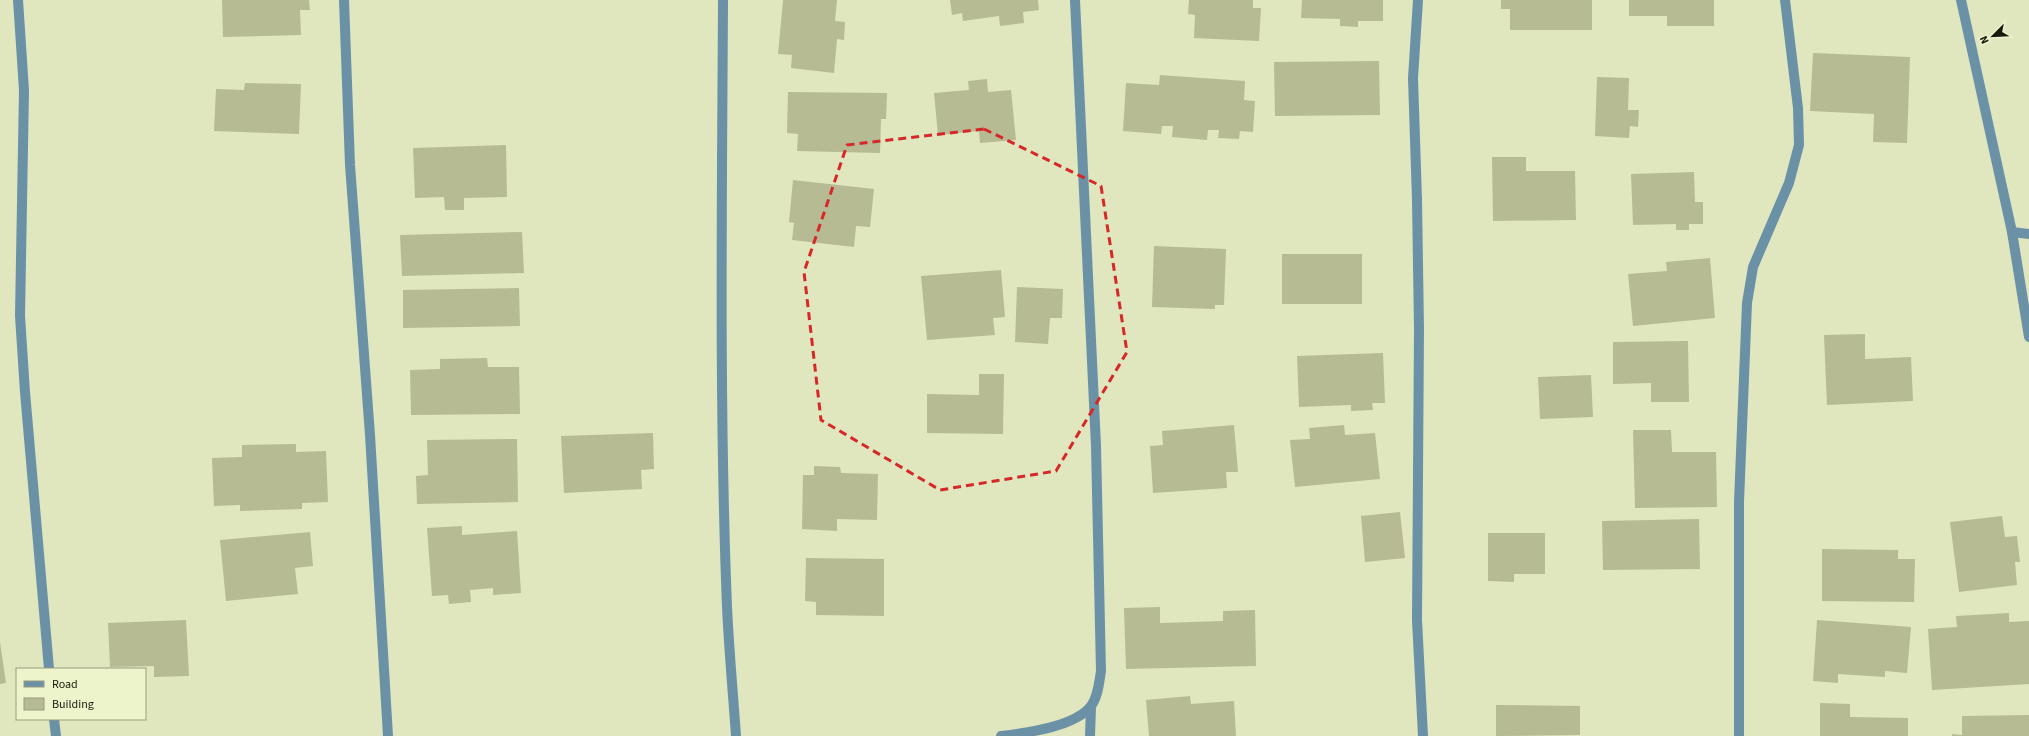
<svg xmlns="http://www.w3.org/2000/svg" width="2029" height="736" font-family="'Source Sans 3',sans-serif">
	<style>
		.building { fill: #b6bb94 }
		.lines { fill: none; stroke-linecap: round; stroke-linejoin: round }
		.minor { stroke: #6b91a7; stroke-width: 10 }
		.marked { fill: none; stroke: #d62828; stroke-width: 3; stroke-dasharray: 8 5; stroke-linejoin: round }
	</style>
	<rect width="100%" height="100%" fill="#e0e6be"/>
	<!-- building -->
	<g class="building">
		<path d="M 222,0 L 309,0 L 310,10 L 300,10 L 301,35 L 223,37 Z"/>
		<path d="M 783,0 L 837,0 L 835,21 L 845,22 L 844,40 L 837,39 L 834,73 L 791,68 L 792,55 L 778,54 Z"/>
		<path d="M 950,0 L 1038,0 L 1039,10 L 1023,12 L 1024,23 L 1000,26 L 999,16 L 963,21 L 962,13 L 952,15 Z"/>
		<path d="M 1189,0 L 1253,0 L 1253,8 L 1261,8 L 1259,41 L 1194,38 L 1195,15 L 1188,14 Z"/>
		<path d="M 1302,0 L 1383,0 L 1383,21 L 1358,21 L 1358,27 L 1340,26 L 1340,19 L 1301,18 Z"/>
		<path d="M 1501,0 L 1592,0 L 1592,30 L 1510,30 L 1510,9 L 1501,9 Z"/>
		<path d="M 1629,0 L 1714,0 L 1714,26 L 1667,26 L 1667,16 L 1629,16 Z"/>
		<path d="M 1813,53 L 1910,57 L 1907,143 L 1873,142 L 1874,114 L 1810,111 Z"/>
		<path d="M 1379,61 L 1380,115 L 1275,116 L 1274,62 Z"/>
		<path d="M 1160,75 L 1245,81 L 1244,100 L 1255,101 L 1253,132 L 1240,131 L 1239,139 L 1218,138 L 1219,130 L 1208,130 L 1207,140 L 1172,137 L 1173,126 L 1162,126 L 1161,134 L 1123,131 L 1126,83 L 1159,85 Z"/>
		<path d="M 1597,77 L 1629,78 L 1628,110 L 1639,110 L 1638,127 L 1630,126 L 1629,138 L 1595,136 Z"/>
		<path d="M 987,79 L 988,92 L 1011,90 L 1016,140 L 980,143 L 979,131 L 938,135 L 934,93 L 969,90 L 968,81 Z"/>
		<path d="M 245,83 L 301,84 L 299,134 L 214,131 L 216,89 L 244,90 Z"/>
		<path d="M 788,92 L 887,93 L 886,119 L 881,119 L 880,153 L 797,151 L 798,134 L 787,133 Z"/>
		<path d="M 506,145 L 507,197 L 464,198 L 464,210 L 445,210 L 444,197 L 415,198 L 413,148 Z"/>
		<path d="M 1492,157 L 1526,157 L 1526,171 L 1575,171 L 1576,220 L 1493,221 Z"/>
		<path d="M 1694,172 L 1695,202 L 1703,202 L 1703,224 L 1689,224 L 1689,230 L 1676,230 L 1676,224 L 1633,225 L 1631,174 Z"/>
		<path d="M 793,180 L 874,189 L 870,227 L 856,226 L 854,247 L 792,240 L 794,223 L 789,222 Z"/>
		<path d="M 522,232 L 524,273 L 402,276 L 400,235 Z"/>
		<path d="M 1154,246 L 1226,249 L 1224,305 L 1215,305 L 1215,309 L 1152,307 Z"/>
		<rect x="1282" y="254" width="80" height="50"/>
		<path d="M 1710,258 L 1715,318 L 1633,326 L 1628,274 L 1667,271 L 1666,262 Z"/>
		<path d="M 1001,270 L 1005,317 L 993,318 L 995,335 L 927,340 L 921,276 Z"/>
		<path d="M 1017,287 L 1063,289 L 1062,318 L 1050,318 L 1048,344 L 1015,342 Z"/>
		<path d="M 519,288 L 520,326 L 403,328 L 403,290 Z"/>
		<path d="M 1865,334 L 1865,359 L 1911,357 L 1913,401 L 1827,405 L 1824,335 Z"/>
		<path d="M 1688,341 L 1689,402 L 1651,402 L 1651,383 L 1613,384 L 1613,342 Z"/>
		<path d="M 1383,353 L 1385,403 L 1372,403 L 1373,410 L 1351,411 L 1351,405 L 1299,407 L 1297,356 Z"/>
		<path d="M 487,358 L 488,367 L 519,367 L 520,414 L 411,415 L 410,370 L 440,369 L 440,359 Z"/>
		<path d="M 979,374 L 1004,374 L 1003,434 L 927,433 L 927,394 L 979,395 Z"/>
		<path d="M 1591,375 L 1593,417 L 1540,419 L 1538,377 Z"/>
		<path d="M 1234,425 L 1238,472 L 1226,472 L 1227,488 L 1153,493 L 1150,446 L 1163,445 L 1162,431 Z"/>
		<path d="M 1344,425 L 1345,435 L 1375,433 L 1380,479 L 1295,487 L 1290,440 L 1310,439 L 1309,428 Z"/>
		<path d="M 1633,430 L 1671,430 L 1672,452 L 1716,452 L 1717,507 L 1635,508 Z"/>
		<path d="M 653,433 L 654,469 L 641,470 L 642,489 L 564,493 L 561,436 Z"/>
		<path d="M 517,439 L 518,502 L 417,504 L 416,476 L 428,475 L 427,440 Z"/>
		<path d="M 296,444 L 296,452 L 326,451 L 328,502 L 302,503 L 302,509 L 240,511 L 240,505 L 214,506 L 212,458 L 242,457 L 242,445 Z"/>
		<path d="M 814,466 L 840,467 L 841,473 L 878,474 L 877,520 L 837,519 L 837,531 L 802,529 L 803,475 L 814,475 Z"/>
		<path d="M 1400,512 L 1405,558 L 1365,562 L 1361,516 Z"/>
		<path d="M 2002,516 L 2005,537 L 2017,536 L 2020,562 L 2015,562 L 2017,585 L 1959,592 L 1950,522 Z"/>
		<path d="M 1699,519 L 1700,569 L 1603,570 L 1602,521 Z"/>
		<path d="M 462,526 L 462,535 L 517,531 L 521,593 L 493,595 L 493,588 L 470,590 L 471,602 L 449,604 L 448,595 L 432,596 L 427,528 Z"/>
		<path d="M 310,532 L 313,566 L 295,568 L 298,594 L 226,601 L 220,540 Z"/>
		<path d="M 1488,533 L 1545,533 L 1545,574 L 1514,574 L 1514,582 L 1488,581 Z"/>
		<path d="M 1822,549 L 1898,550 L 1898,559 L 1915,559 L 1914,602 L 1822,601 Z"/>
		<path d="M 806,558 L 884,559 L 884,616 L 816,615 L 816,602 L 805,601 Z"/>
		<path d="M 1160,607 L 1160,623 L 1223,621 L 1223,611 L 1255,610 L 1256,666 L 1126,669 L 1124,608 Z"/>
		<path d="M 2009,613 L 2009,622 L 2029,621 L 2029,684 L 1932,690 L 1928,629 L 1957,627 L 1956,616 Z"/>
		<path d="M 186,620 L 189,676 L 154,677 L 154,666 L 110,667 L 108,623 Z"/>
		<path d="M 1817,620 L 1911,627 L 1907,673 L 1885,671 L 1885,677 L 1838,674 L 1838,683 L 1813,681 Z"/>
		<path d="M 0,642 L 6,683 L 0,684 Z"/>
		<path d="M 1190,696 L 1191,704 L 1234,701 L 1236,736 L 1149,736 L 1146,700 Z"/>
		<path d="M 1820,703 L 1850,704 L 1850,717 L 1908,718 L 1908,736 L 1820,736 Z"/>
		<path d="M 1496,705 L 1580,706 L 1580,735 L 1496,736 Z"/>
		<path d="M 2029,715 L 2029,736 L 1952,736 L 1952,734 L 1962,735 L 1962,716 Z"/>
	</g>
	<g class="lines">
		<!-- minor -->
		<g class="minor">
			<path d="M 18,0 L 24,90 L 20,316 L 25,392 L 49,669"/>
			<path d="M 344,0 L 350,165 L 370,435 L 388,736"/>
			<path d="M 723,0 C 722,202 719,405 727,607 C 729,650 733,693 736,736"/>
			<path d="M 1418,0 L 1413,78 L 1417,200 L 1419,329 L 1417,620 L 1423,736"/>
			<path d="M 1961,0 L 2012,232 L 2029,337"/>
			<path d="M 2012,232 L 2029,234"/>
			<path d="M 54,719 L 56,736"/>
			<path d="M 1001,736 C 1025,733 1075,727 1091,706 C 1098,697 1099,683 1101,671 L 1096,446 L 1075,0"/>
			<path d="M 1090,736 L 1091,707"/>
			<path d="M 1739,736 L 1739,502 L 1747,303 L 1753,267 L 1789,183 L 1799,145 L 1798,108 L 1785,0"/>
		</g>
	</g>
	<!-- marked area -->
	<path class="marked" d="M 984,129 L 1101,186 L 1127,352 L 1056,471 L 940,490 L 821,420 L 804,272 L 847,145 Z"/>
	<!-- legend -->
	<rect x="16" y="668" width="130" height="52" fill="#edf3cb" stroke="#989c7f"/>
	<rect x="24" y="681" width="20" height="6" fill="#6b91a7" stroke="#989c7f"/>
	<text x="52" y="688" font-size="12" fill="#191a0c">Road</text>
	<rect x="24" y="698" width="20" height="12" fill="#b6bb94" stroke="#989c7f"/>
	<text x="52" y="708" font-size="12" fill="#191a0c">Building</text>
	<!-- north arrow -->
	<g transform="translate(1993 36) rotate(246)" stroke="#edf3cb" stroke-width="3" paint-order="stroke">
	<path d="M0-3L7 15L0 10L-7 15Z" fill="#191a0c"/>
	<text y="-6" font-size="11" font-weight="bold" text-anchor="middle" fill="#191a0c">N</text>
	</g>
</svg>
